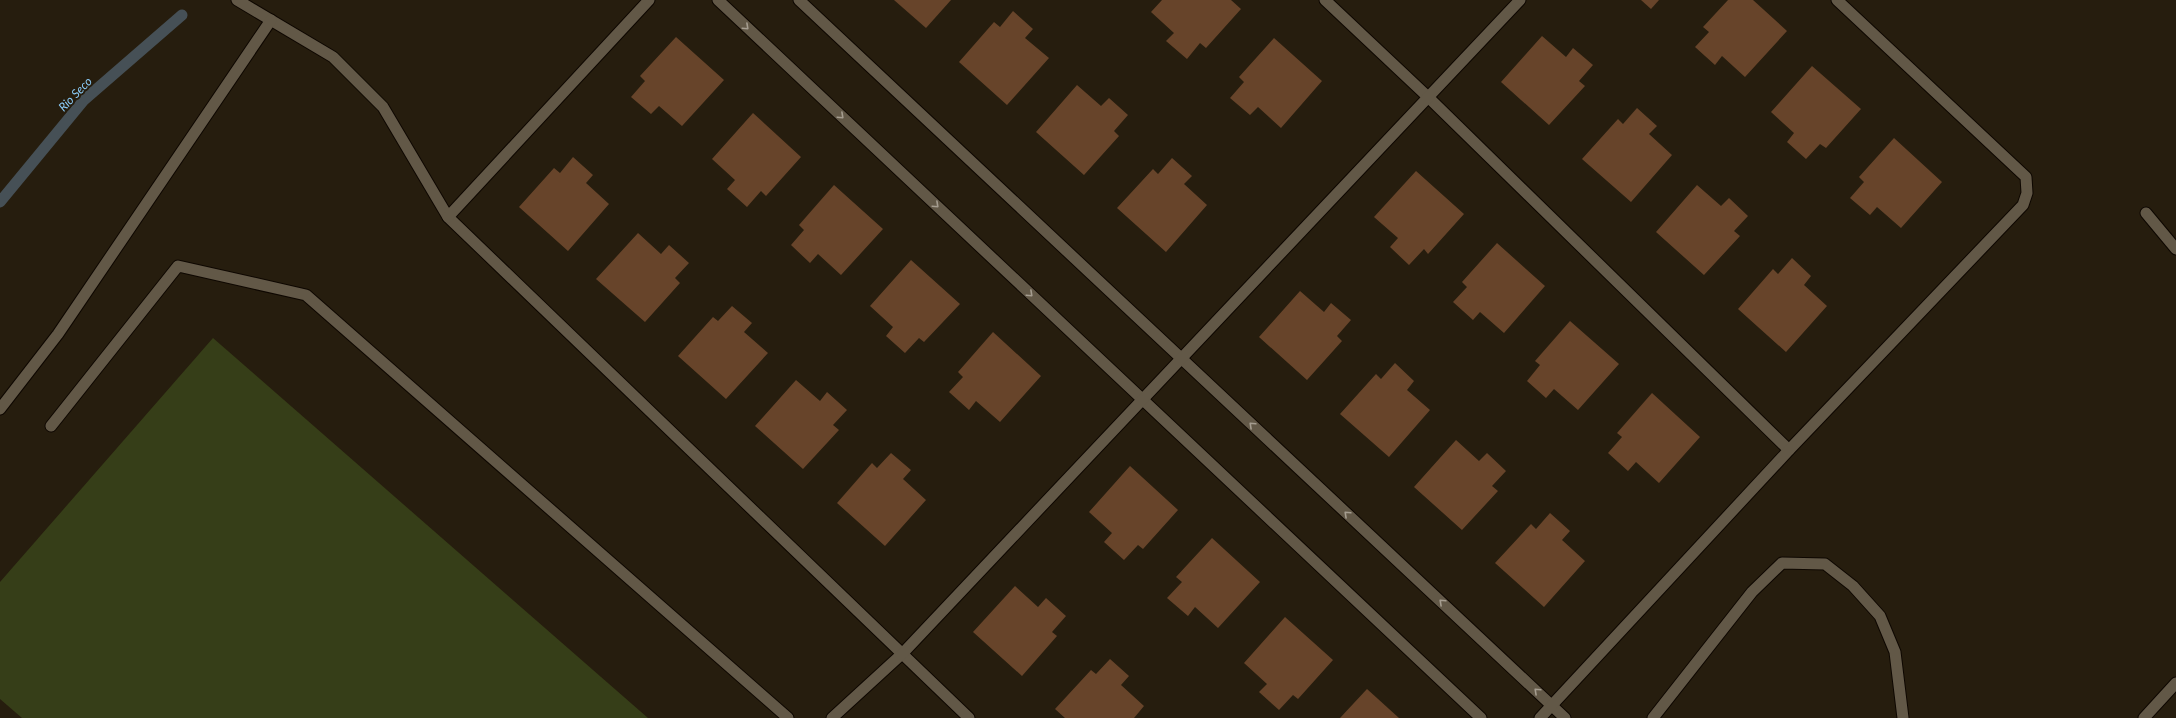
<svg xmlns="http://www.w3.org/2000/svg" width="2176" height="718" font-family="Lato,sans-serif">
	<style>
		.green { fill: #363e18 }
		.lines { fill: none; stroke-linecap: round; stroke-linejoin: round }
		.stream { stroke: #465056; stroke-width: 11 }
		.building { fill: #67442a }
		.minor-casing { stroke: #0e0700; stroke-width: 13 }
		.minor { stroke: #625847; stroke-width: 11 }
		.oneway { stroke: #a59d90 }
		.labels { text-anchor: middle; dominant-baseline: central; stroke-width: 4; stroke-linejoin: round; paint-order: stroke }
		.water-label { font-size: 12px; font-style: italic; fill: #8ccdfa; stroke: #261d0e }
	</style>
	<rect width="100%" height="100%" fill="#261d0e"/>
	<!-- green -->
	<path class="green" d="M 213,338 L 648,718 L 22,718 L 0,699 L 0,582 Z"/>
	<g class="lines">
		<!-- stream -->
		<path class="stream" d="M 0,202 L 84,100 L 182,15"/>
	</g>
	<!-- building -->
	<g class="building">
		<path d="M 894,0 L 951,0 L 926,28 Z"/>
		<path d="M 1162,0 L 1231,0 L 1241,9 L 1206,48 L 1200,43 L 1187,59 L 1166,41 L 1174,33 L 1151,12 Z"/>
		<path d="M 1641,0 L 1659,0 L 1651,9 Z"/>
		<path d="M 1728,0 L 1753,0 L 1787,31 L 1745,77 L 1722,56 L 1715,65 L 1695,47 L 1709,32 L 1703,27 Z"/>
		<path d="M 1013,11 L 1033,29 L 1025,38 L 1049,58 L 1007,105 L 959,62 L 994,22 L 1000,27 Z"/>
		<path d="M 1542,36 L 1566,57 L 1573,48 L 1593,65 L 1579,81 L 1585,86 L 1549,125 L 1501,82 Z"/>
		<path d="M 676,37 L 724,80 L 682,126 L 659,106 L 651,114 L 631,97 L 645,81 L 640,76 Z"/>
		<path d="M 1274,38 L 1322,81 L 1281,128 L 1258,107 L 1250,115 L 1230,98 L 1244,82 L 1239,77 Z"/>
		<path d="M 1812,66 L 1861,109 L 1826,148 L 1820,144 L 1806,159 L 1787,142 L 1794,133 L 1771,112 Z"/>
		<path d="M 1077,85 L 1101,106 L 1109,98 L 1128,115 L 1114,131 L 1119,136 L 1084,175 L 1036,132 Z"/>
		<path d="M 1637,108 L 1657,126 L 1649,134 L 1672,155 L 1631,202 L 1582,159 L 1618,119 L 1623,124 Z"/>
		<path d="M 753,113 L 801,157 L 766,196 L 761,191 L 747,207 L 727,189 L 735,180 L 712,159 Z"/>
		<path d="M 1894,138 L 1942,182 L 1901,228 L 1877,207 L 1870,215 L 1850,198 L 1864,182 L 1859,177 Z"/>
		<path d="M 573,157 L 593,175 L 586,183 L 609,204 L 568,251 L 519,207 L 554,168 L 560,173 Z"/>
		<path d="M 1172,158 L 1192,176 L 1184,184 L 1207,205 L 1166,252 L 1117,208 L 1153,169 L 1158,174 Z"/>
		<path d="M 1416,171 L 1464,214 L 1428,254 L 1424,249 L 1409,265 L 1390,247 L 1398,238 L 1374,217 Z"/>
		<path d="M 834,185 L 883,229 L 841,275 L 818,254 L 810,263 L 791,245 L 804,230 L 799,225 Z"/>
		<path d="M 1697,185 L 1721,206 L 1729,198 L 1748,216 L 1734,231 L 1740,236 L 1704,275 L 1656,232 Z"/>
		<path d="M 638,233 L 661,254 L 669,245 L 689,263 L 675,278 L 680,283 L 645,322 L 596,279 Z"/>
		<path d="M 1497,243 L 1545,286 L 1504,333 L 1480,312 L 1473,320 L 1453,302 L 1467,287 L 1462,282 Z"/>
		<path d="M 1792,258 L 1811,276 L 1804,285 L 1827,306 L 1786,352 L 1738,309 L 1773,269 L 1778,274 Z"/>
		<path d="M 911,260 L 960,304 L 924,342 L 919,338 L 905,353 L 886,336 L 893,327 L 870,306 Z"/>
		<path d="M 1300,291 L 1324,312 L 1331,303 L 1351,320 L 1337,336 L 1342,341 L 1307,380 L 1259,337 Z"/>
		<path d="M 732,306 L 752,323 L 744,332 L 768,353 L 726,399 L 678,356 L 713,317 L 718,321 Z"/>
		<path d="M 1570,321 L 1619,364 L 1578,410 L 1554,389 L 1546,398 L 1527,381 L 1540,365 L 1535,361 Z"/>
		<path d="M 993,332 L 1041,376 L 1000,422 L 976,401 L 969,410 L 949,392 L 963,377 L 958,372 Z"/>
		<path d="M 1395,363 L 1414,381 L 1407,390 L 1430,410 L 1389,457 L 1340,414 L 1376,374 L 1381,379 Z"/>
		<path d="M 796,380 L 820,401 L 827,392 L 847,410 L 833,425 L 839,430 L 803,469 L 755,426 Z"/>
		<path d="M 1652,393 L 1700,437 L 1659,483 L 1636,462 L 1628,471 L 1608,453 L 1622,437 L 1617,433 Z"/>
		<path d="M 1456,440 L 1479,461 L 1487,453 L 1506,471 L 1492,486 L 1498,491 L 1462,530 L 1414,487 Z"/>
		<path d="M 891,453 L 911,470 L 903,479 L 926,500 L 885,546 L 837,503 L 872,463 L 877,468 Z"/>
		<path d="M 1130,466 L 1178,510 L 1143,549 L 1138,545 L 1124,560 L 1104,542 L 1112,533 L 1089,512 Z"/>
		<path d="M 1550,513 L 1570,531 L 1562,540 L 1585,561 L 1544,607 L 1495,563 L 1531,524 L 1536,529 Z"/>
		<path d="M 1212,538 L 1260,582 L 1218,628 L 1195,607 L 1188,616 L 1167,598 L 1182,582 L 1176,577 Z"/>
		<path d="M 1015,586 L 1038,607 L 1046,598 L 1066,616 L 1052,632 L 1057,636 L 1022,676 L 973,632 Z"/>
		<path d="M 1285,617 L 1333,660 L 1298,699 L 1293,695 L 1279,710 L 1259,692 L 1267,684 L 1244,663 Z"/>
		<path d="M 1110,659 L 1129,676 L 1121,685 L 1144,706 L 1134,718 L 1065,718 L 1055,709 L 1091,670 L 1096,674 Z"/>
		<path d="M 1367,689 L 1399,718 L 1340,718 Z"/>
	</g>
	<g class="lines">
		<defs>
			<g id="minor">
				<path d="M 237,0 L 333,57 L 383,107 L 448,217 L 969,718"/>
				<path d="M 718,0 L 1481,718"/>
				<path d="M 799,0 L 1565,718"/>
				<path d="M 1325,0 L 1428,97 L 1789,450"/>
				<path d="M 2146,213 L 2176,249"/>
				<path d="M 448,217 L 649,0"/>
				<path d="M 0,409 L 58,334 L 271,20"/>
				<path d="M 51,426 L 178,266 L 306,295 L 788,718"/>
				<path d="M 832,718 L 903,653 L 1520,0"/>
				<path d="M 1540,718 L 1789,450 L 2023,205 L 2027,193 L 2026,177 L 1837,0"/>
				<path d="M 1653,718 L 1752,592 L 1782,563 L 1825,564 L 1853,586 L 1880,616 L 1895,652 L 1903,718"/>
				<path d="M 2144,718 L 2176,683"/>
			</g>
		</defs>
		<!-- minor casing -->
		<use href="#minor" class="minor-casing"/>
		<!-- minor -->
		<use href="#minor" class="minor"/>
	</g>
	<!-- one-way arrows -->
	<defs><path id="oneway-chevron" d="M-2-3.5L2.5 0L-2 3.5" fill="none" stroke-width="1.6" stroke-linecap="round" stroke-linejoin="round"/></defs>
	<g class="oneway">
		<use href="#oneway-chevron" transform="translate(746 27) rotate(43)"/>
		<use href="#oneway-chevron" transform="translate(841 116) rotate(43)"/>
		<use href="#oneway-chevron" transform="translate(936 205) rotate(43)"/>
		<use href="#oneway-chevron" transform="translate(1030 294) rotate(43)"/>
		<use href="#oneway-chevron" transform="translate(1252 425) rotate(-137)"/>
		<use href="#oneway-chevron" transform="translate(1347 514) rotate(-137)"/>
		<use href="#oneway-chevron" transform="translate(1442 602) rotate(-137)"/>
		<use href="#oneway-chevron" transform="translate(1537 691) rotate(-137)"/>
	</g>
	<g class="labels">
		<!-- water labels -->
		<g class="water-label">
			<text transform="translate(75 94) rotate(-46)">Rio Seco</text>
		</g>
	</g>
</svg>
